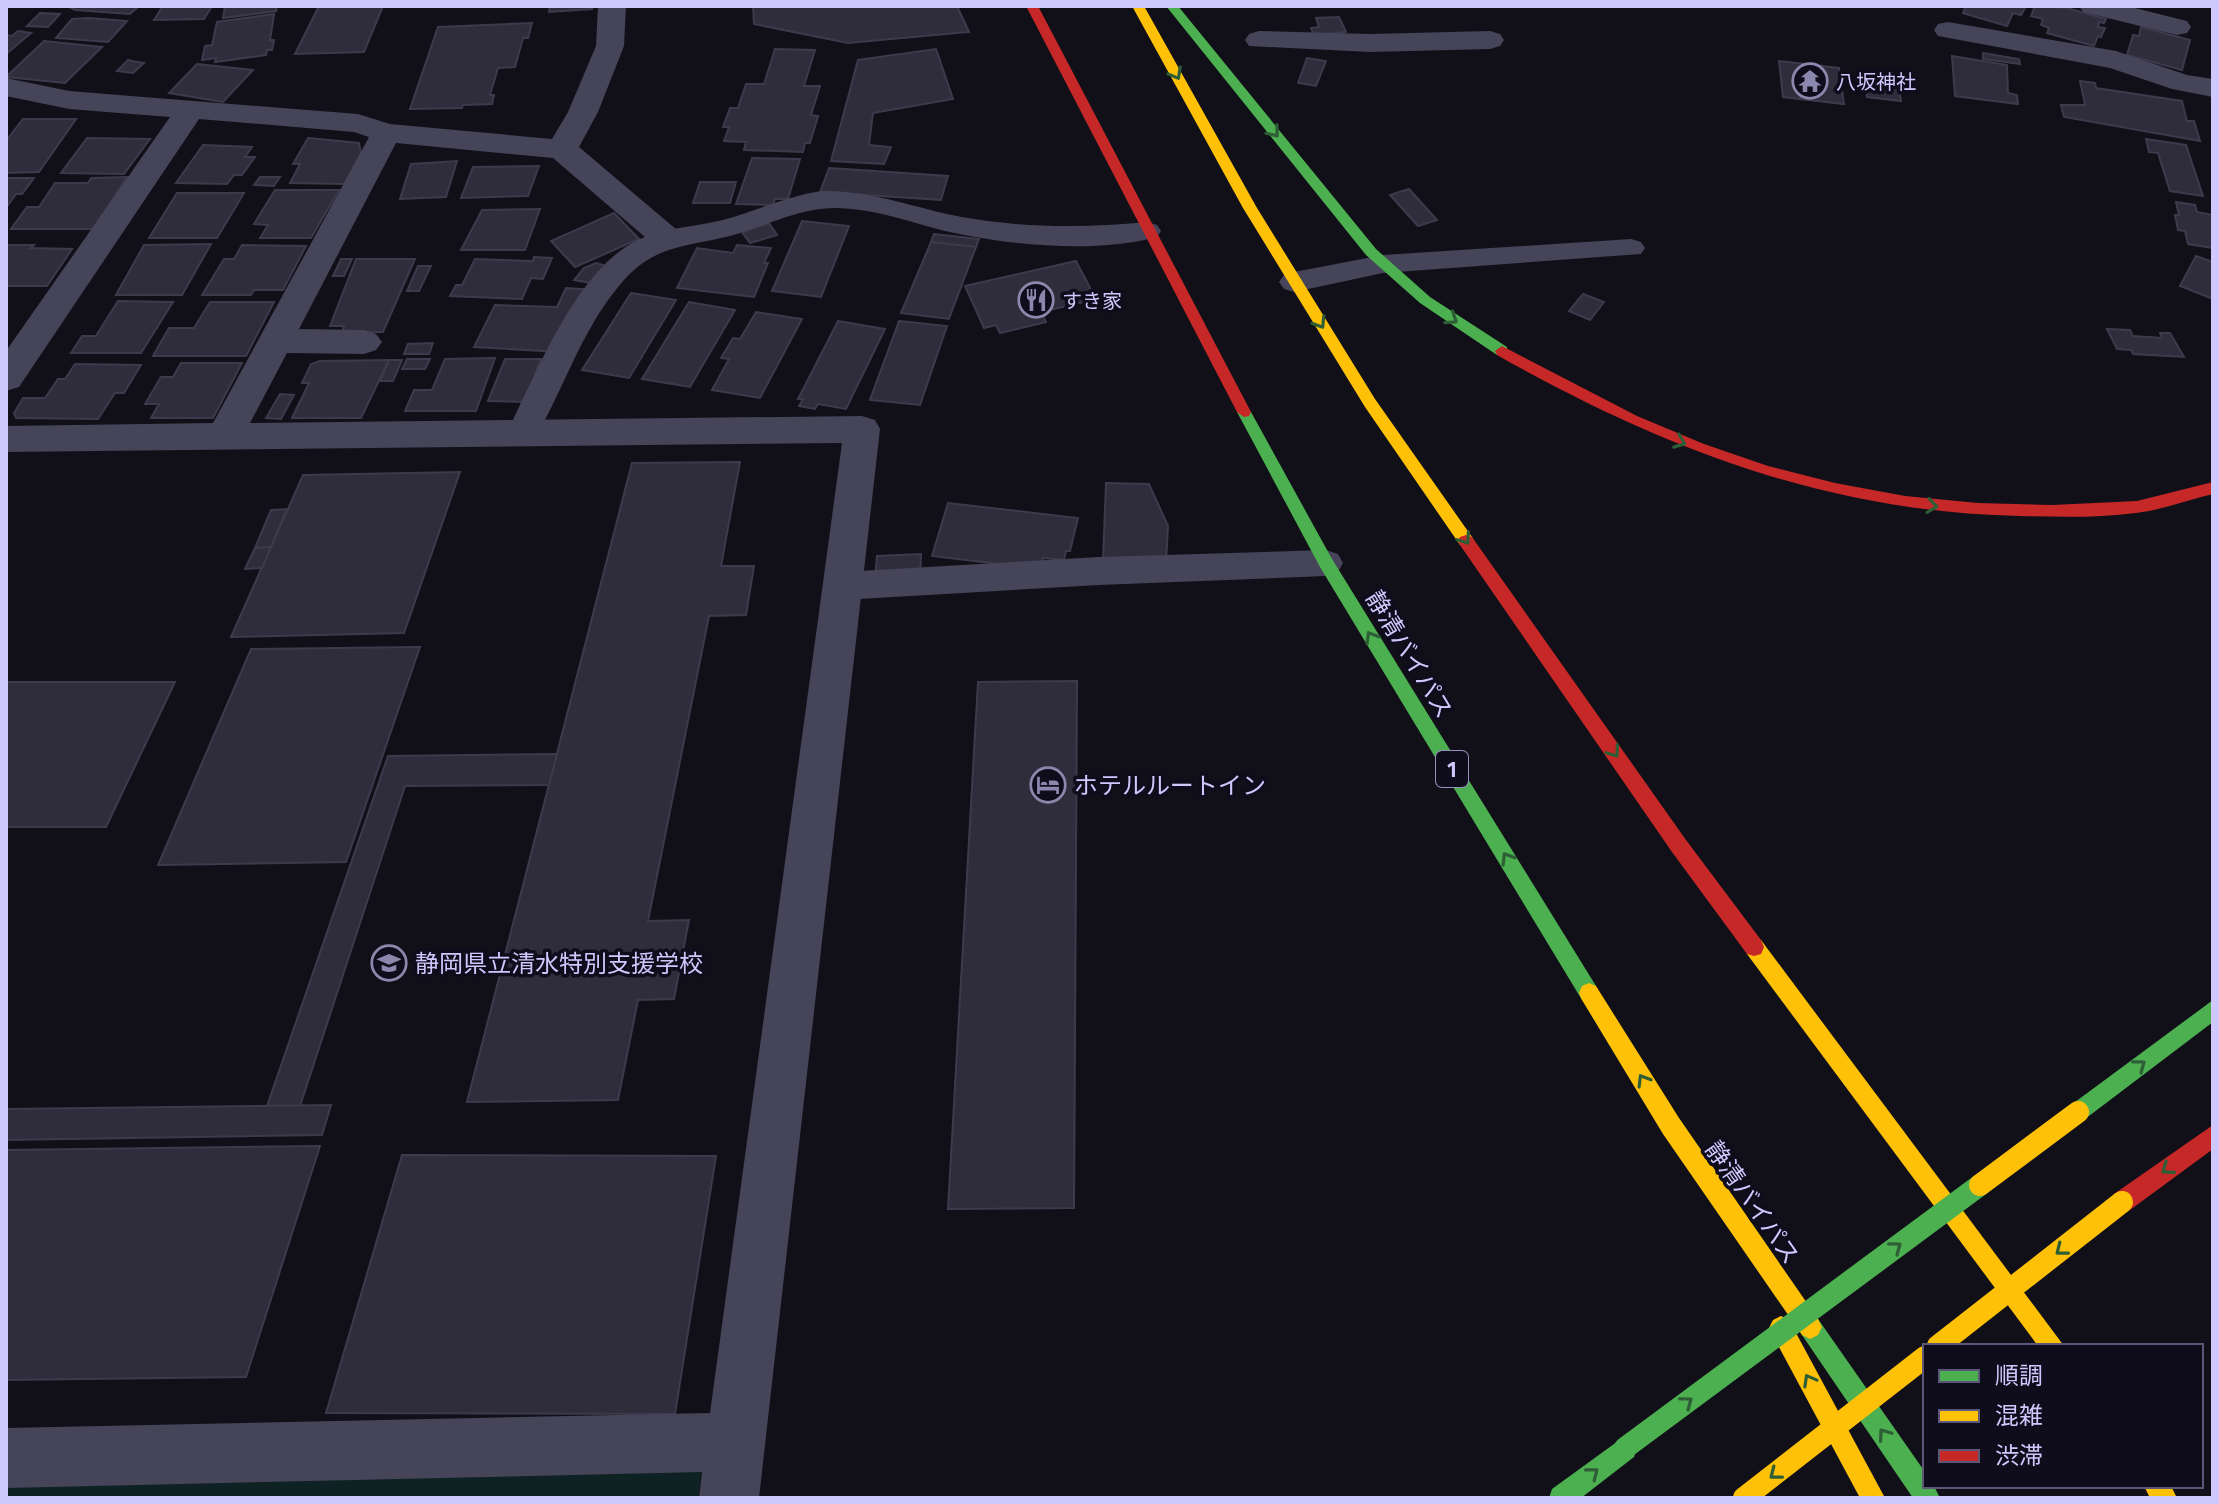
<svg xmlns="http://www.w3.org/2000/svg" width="2219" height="1504" font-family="'Titillium Web','Noto Sans JP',sans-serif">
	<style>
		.green { fill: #0f2223 }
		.building { fill: #2f2c3b; stroke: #3c3a4c; stroke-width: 2 }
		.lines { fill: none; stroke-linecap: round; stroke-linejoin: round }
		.lane { fill: #454459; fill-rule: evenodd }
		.street { fill: #454459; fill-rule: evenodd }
		.fast { fill: #4caf50; fill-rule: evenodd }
		.slow { fill: #ffc107; fill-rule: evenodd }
		.jam { fill: #c62828; fill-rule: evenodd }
		.fast-bridge { stroke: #4caf50; stroke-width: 22 }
		.slow-bridge { stroke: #ffc107; stroke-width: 22 }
		.oneway { stroke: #2e5e36 }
		.labels { text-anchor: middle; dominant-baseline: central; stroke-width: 7; stroke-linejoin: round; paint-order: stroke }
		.far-poi-label { font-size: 20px; fill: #cfc8fd; stroke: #0f0c1c; text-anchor: start }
		.shield { fill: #0f0c1c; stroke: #9590ba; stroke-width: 2 }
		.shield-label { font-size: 22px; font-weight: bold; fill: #cfc8fd }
		.street-label { font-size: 24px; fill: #cfc8fd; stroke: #0f0c1c }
		.poi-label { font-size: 24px; fill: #cfc8fd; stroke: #0f0c1c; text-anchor: start }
	</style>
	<rect width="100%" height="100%" fill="#111018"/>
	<!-- green -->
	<path class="green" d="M 703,1458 L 698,1498 L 6,1498 L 6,1481 Z"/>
	<!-- building -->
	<g class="building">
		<path d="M 73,6 L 139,6 L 130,14 L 75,10 L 71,8 Z"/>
		<path d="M 163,6 L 212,6 L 204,19 L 154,20 Z"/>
		<path d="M 225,6 L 277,6 L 276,11 L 223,18 Z"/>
		<path d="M 319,6 L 383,6 L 364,52 L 295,54 Z"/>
		<path d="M 550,6 L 593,6 L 592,9 L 549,12 Z"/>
		<path d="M 753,6 L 957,6 L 969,32 L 848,43 L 754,24 Z"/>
		<path d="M 1966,6 L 2026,6 L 2021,15 L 2013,13 L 2007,26 L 1963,13 Z"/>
		<path d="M 2035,6 L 2067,8 L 2106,19 L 2104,23 L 2099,22 L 2098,27 L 2105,28 L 2101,37 L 2098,36 L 2094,46 L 2047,33 L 2049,28 L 2041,25 L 2043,19 L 2031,16 Z"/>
		<path d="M 40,13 L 60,14 L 48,27 L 27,26 Z"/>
		<path d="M 274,14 L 270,40 L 274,40 L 272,50 L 267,50 L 266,55 L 215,62 L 216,58 L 202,60 L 205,46 L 212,45 L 217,22 Z"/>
		<path d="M 1339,17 L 1346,32 L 1314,35 L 1311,28 L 1319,27 L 1316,18 Z"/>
		<path d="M 89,18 L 127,21 L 108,42 L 56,38 L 72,19 Z"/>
		<path d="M 532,23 L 528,38 L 523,38 L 515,67 L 498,68 L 490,95 L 494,95 L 492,104 L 463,105 L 462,108 L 410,109 L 438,27 Z"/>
		<path d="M 2141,27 L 2190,40 L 2182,70 L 2127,55 L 2133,35 L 2139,36 Z"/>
		<path d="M 18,31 L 31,33 L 6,54 L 6,35 L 12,36 Z"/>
		<path d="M 44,41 L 102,47 L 65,83 L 6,77 Z"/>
		<path d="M 775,49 L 815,50 L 804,86 L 820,86 L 811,115 L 818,116 L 810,143 L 805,143 L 803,152 L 744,150 L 746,142 L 724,141 L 729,127 L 723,127 L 730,108 L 738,108 L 746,84 L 764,84 Z"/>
		<path d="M 936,49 L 953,99 L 873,113 L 869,145 L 891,147 L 884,164 L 831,161 L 858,60 Z"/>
		<path d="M 1983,53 L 2019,59 L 2020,64 L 1983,59 Z"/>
		<path d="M 1952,56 L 2007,65 L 2008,93 L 2017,95 L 2018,104 L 1955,96 Z"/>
		<path d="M 1307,58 L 1326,61 L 1316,86 L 1298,83 Z"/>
		<path d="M 128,60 L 132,61 L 144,63 L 133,73 L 117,71 Z"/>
		<path d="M 1779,61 L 1839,68 L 1844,104 L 1783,97 Z"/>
		<path d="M 197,64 L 253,70 L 223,102 L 169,93 Z"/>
		<path d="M 2080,81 L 2095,83 L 2096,88 L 2182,101 L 2187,121 L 2194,121 L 2200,141 L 2064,117 L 2061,105 L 2085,105 Z"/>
		<path d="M 1865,83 L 1899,87 L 1901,101 L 1867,97 Z"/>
		<path d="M 23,119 L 76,119 L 39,172 L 6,173 L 6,141 Z"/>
		<path d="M 87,138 L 150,139 L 124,174 L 61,173 Z"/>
		<path d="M 308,138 L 359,143 L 361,153 L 345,184 L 290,183 L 300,164 L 293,164 Z"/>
		<path d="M 2146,139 L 2186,145 L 2203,196 L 2170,191 L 2158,153 L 2149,152 Z"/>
		<path d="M 203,145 L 252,147 L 245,157 L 255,157 L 242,175 L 234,175 L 227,184 L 176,183 Z"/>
		<path d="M 752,158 L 800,159 L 788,199 L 775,199 L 773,205 L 736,204 Z"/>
		<path d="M 457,161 L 446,197 L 400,199 L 411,164 Z"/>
		<path d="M 539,166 L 528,196 L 461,198 L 473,167 Z"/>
		<path d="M 829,168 L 948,176 L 941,200 L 820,192 Z"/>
		<path d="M 127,177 L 93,229 L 11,229 L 27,207 L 39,207 L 55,183 L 88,183 L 91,178 Z"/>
		<path d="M 260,177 L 280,177 L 274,186 L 254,185 Z"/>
		<path d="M 6,178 L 34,178 L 22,194 L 16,194 L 6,208 Z"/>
		<path d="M 700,182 L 736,182 L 730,203 L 693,203 Z"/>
		<path d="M 1409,189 L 1437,220 L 1418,226 L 1390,195 Z"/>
		<path d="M 275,190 L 339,190 L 311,238 L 260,238 L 268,225 L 254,224 Z"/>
		<path d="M 177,193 L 244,193 L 217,238 L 149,238 Z"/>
		<path d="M 2176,202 L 2195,205 L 2197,212 L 2213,215 L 2213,248 L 2188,244 L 2185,231 L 2178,230 L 2175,215 L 2179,215 Z"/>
		<path d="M 540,209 L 525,250 L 461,250 L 482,210 Z"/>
		<path d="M 614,213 L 639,239 L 575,267 L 551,241 Z"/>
		<path d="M 802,221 L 849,226 L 821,297 L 772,291 Z"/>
		<path d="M 769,223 L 777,235 L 750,243 L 742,232 Z"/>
		<path d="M 934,234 L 979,239 L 976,247 L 931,242 Z"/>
		<path d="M 931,242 L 976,247 L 949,319 L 901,313 Z"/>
		<path d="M 211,244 L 182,295 L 116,295 L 144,245 Z"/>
		<path d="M 6,245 L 34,245 L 31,248 L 72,249 L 47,286 L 6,286 Z"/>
		<path d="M 242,245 L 306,246 L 283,290 L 254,290 L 251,295 L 202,295 L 224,259 L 234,259 Z"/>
		<path d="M 737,245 L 771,248 L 764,263 L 768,263 L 754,297 L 677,288 L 697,248 L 733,253 Z"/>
		<path d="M 2196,256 L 2213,262 L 2213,299 L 2180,286 Z"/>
		<path d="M 534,257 L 552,258 L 543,279 L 531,278 L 522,299 L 450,296 L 456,285 L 462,285 L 475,259 L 533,261 Z"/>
		<path d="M 341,259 L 352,259 L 344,276 L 333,276 Z"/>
		<path d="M 356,259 L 415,259 L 383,332 L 342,332 L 344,326 L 330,326 Z"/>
		<path d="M 1076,261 L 1096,299 L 1041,312 L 1046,322 L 1000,333 L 996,325 L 984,328 L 965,286 Z"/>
		<path d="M 596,263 L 610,267 L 596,284 L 574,280 L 584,268 Z"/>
		<path d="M 418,266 L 431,266 L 419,291 L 407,291 Z"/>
		<path d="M 566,288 L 593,290 L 559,352 L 474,347 L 495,305 L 557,307 Z"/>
		<path d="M 631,293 L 676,300 L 629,378 L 582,370 Z"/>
		<path d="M 1583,294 L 1604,302 L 1590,320 L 1569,311 Z"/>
		<path d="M 118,301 L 173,302 L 141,353 L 71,353 L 82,336 L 96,336 Z"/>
		<path d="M 210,302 L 274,302 L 246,356 L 153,356 L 169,328 L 194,328 Z"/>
		<path d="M 689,302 L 735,310 L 690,387 L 642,379 Z"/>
		<path d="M 756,312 L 802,319 L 760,398 L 712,390 L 729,359 L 721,358 L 733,338 L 740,339 Z"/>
		<path d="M 838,321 L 885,329 L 846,409 L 818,404 L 815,409 L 799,406 L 803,399 L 798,399 Z"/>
		<path d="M 899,321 L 947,326 L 920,405 L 870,400 Z"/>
		<path d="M 2107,329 L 2130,330 L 2133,336 L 2162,338 L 2160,333 L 2170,333 L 2184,357 L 2133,354 L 2131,350 L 2117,349 Z"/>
		<path d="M 433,343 L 429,354 L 404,354 L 408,344 Z"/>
		<path d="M 495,358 L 476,411 L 405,411 L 414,390 L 432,390 L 445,359 Z"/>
		<path d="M 407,359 L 430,359 L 425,369 L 402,369 Z"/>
		<path d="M 505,359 L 541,359 L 525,402 L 488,401 Z"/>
		<path d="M 389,360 L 361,418 L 292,418 L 309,383 L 302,383 L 311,364 L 320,361 Z"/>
		<path d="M 389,360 L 402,360 L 393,381 L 380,381 Z"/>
		<path d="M 181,363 L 242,363 L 213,418 L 151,418 L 159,404 L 145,404 L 161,377 L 173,377 Z"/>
		<path d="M 75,364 L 141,365 L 124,393 L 115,393 L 98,419 L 16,418 L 14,413 L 23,398 L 45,398 L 58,379 L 65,379 Z"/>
		<path d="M 280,394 L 294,395 L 281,419 L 266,418 Z"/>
		<path d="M 740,462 L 721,566 L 754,566 L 746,615 L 709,616 L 648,921 L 689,920 L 674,999 L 638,1000 L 618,1100 L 467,1102 L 632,463 Z"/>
		<path d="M 460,472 L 404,633 L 231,637 L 303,475 Z"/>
		<path d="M 1106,483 L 1149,484 L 1168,526 L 1166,563 L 1103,561 Z"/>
		<path d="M 948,503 L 1078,518 L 1070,551 L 1066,551 L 1064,560 L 1043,558 L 1040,569 L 932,556 Z"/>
		<path d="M 287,509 L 271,547 L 255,548 L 271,510 Z"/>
		<path d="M 271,547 L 262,568 L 245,569 L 255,548 Z"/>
		<path d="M 921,554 L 920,579 L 875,580 L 877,556 Z"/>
		<path d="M 420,647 L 346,862 L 158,865 L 251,649 Z"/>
		<path d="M 1077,681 L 1074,1208 L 948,1209 L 978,682 Z"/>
		<path d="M 6,682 L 175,682 L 106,827 L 6,827 Z"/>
		<path d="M 557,754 L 549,785 L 405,786 L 300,1106 L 267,1106 L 388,756 Z"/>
		<path d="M 331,1105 L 322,1135 L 6,1140 L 6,1109 Z"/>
		<path d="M 320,1146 L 246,1377 L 6,1380 L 6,1150 Z"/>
		<path d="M 402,1155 L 716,1156 L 675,1414 L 326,1413 Z"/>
	</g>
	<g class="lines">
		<!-- lane -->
		<g class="lane">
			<path d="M 822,191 C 871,190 914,208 962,217 C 1023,228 1085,228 1147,222 L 1157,225 L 1161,231 L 1157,237 C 1095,254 1007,245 945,231 C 910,222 875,209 838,208 C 796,207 760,230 721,238 C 676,248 650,248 619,286 C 581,331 564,389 534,440 L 523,444 L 512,440 L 507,432 C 537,373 576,268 640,239 C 666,227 695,227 723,220 C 756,211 787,196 822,191 Z"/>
			<path d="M 1631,239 L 1641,242 L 1645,248 L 1641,254 L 1383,273 L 1294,292 L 1284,289 L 1279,282 L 1284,275 L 1294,272 L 1383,255 Z"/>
			<path d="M 1326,550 L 1338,554 L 1343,563 L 1338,572 L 1326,576 L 1099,585 L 842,600 L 830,596 L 825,586 L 830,576 L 842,572 L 1099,557 Z"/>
		</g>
		<!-- street -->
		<g class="street">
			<path d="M 598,6 L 626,6 L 624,46 L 598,112 L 579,147 L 677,230 L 681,237 L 677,244 L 665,247 L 653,244 L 553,158 L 396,143 L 299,329 L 364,330 L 376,334 L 382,342 L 376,350 L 364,354 L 287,353 L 250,423 L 862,416 L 875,420 L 880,429 L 759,1498 L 699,1498 L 702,1472 L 6,1488 L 6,1428 L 710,1413 L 842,443 L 6,452 L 6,426 L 213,423 L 369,137 L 354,132 L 199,119 L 19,387 L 6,391 L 6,351 L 170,117 L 69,109 L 6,96 L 6,78 L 69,91 L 358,114 L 390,124 L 552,139 L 568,112 L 596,46 Z"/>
			<path d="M 2079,6 L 2127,6 L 2187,21 L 2191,27 L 2187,33 L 2177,35 L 2083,12 Z"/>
			<path d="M 1948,22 L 2116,51 L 2187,75 L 2213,79 L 2213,97 L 2172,89 L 2110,68 L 1938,36 L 1934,30 L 1938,24 Z"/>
			<path d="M 1259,31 L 1370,34 L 1490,31 L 1500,34 L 1504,40 L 1500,46 L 1490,49 L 1370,52 L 1249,46 L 1245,40 L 1249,34 Z"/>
		</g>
		<!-- fast -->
		<g class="fast">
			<path d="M 1166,6 L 1178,6 L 1376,249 L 1430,297 L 1507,347 L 1507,355 L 1497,355 L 1420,303 L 1366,255 Z"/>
			<path d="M 1244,407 L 1251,412 L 1332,559 L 1596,986 L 1599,993 L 1596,1000 L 1589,1003 L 1582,1000 L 1320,567 L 1237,412 Z"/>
			<path d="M 2213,1000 L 2213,1022 L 2085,1119 L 2078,1123 L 2071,1119 L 2067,1112 L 2071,1105 Z"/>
			<path d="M 1810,1315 L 1818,1319 L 1925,1472 L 1925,1486 L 1934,1486 L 1940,1498 L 1913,1498 L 1802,1335 L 1798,1327 L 1802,1319 Z"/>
			<path d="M 1625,1436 L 1634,1439 L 1637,1448 L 1634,1457 L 1581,1498 L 1549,1498 L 1552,1489 Z"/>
		</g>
		<!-- slow -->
		<g class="slow">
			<path d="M 1132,6 L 1144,6 L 1257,208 L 1375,399 L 1472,537 L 1474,541 L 1472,545 L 1460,545 L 1365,407 L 1243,208 Z"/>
			<path d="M 1754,938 L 1761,940 L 2064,1346 L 2038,1346 L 1747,954 L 1744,947 L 1747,940 Z"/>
			<path d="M 1589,983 L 1596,986 L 1679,1118 L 1818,1319 L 1822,1327 L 1818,1335 L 1810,1339 L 1802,1335 L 1663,1134 L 1582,1000 L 1579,993 L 1582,986 Z"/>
			<path d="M 1781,1316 L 1789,1320 L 1885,1498 L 1860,1498 L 1773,1336 L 1769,1328 L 1773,1320 Z"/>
			<path d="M 2144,1486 L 2171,1486 L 2177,1498 L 2150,1498 Z"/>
		</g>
		<!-- jam -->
		<g class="jam">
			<path d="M 1026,6 L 1038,6 L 1251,412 L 1249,416 L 1244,417 L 1237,412 Z"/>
			<path d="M 1502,346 L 1637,416 L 1704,444 L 1768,466 L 1835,483 L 1905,496 L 1978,503 L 2052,505 L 2137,501 L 2213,482 L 2213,494 C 2188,500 2162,510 2136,513 C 2098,518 2059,517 2020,516 C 1828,512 1663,449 1497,355 L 1495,351 Z"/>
			<path d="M 1466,535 L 1472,537 L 1686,840 L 1761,940 L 1764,947 L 1761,954 L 1754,956 L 1747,954 L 1672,852 L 1460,545 L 1458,541 L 1460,537 Z"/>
			<path d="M 2213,1125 L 2213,1149 L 2130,1210 L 2122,1213 L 2114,1210 L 2111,1202 L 2114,1194 Z"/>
		</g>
		<!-- fast-bridge -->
		<path class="fast-bridge" d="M 1625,1448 L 1980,1185"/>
		<!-- slow-bridge -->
		<g class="slow-bridge">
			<path d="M 1980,1185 L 2078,1112"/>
			<path d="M 1938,1346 L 2122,1202"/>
			<path d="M 1744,1498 L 1925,1357"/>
		</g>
	</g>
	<!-- one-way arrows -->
	<defs><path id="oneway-chevron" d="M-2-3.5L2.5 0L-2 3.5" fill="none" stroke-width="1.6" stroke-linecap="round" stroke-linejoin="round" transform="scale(2)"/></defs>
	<g class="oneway">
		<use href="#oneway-chevron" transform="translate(1176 74) rotate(61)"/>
		<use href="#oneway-chevron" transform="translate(1274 132) rotate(51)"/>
		<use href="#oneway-chevron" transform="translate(1452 319) rotate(34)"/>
		<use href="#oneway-chevron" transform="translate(1320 323) rotate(58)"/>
		<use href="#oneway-chevron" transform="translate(1680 442) rotate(21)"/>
		<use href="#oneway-chevron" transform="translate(1932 506) rotate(8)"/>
		<use href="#oneway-chevron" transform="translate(1465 539) rotate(55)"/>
		<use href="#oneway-chevron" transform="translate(1371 637) rotate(-121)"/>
		<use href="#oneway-chevron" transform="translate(1614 752) rotate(55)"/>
		<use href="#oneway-chevron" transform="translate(1507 858) rotate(-121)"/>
		<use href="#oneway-chevron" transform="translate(2140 1065) rotate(-37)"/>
		<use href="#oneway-chevron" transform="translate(1643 1080) rotate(-121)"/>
		<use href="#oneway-chevron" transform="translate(2167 1169) rotate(144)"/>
		<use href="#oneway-chevron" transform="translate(1896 1247) rotate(-37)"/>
		<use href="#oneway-chevron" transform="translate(2061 1250) rotate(142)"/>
		<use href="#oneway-chevron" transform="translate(1809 1380) rotate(-119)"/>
		<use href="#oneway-chevron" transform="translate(1687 1402) rotate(-37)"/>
		<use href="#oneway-chevron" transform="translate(1884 1434) rotate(-125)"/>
		<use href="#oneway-chevron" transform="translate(1593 1473) rotate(-38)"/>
		<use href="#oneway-chevron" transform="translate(1775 1474) rotate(142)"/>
	</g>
	<!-- icons -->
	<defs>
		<symbol id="temple-ring" viewBox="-11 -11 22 22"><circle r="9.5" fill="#0f0c1c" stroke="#8c88ad" stroke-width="1.5"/><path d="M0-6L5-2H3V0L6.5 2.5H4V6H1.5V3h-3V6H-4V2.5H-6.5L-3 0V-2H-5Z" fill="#8c88ad"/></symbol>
		<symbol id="restaurant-ring" viewBox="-11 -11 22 22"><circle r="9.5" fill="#0f0c1c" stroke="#8c88ad" stroke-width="1.5"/><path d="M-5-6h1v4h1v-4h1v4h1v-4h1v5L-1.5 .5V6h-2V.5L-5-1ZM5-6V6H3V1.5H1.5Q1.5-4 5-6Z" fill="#8c88ad"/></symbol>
		<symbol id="hotel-ring" viewBox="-11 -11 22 22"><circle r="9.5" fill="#0f0c1c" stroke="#8c88ad" stroke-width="1.5"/><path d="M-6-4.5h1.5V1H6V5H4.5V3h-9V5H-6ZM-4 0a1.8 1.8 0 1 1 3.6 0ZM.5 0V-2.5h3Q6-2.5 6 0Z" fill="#8c88ad"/></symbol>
		<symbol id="school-ring" viewBox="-11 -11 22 22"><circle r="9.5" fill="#0f0c1c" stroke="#8c88ad" stroke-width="1.5"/><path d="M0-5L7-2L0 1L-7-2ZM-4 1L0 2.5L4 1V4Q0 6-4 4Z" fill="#8c88ad"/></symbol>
	</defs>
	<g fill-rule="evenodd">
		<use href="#temple-ring" x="1790" y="61" width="40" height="40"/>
		<use href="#restaurant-ring" x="1016" y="280" width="40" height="40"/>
		<use href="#hotel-ring" x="1028" y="765" width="40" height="40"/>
		<use href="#school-ring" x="369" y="943" width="40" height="40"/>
	</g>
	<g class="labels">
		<!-- far-poi labels -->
		<g class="far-poi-label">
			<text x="1836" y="81">八坂神社</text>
			<text x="1062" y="300">すき家</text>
		</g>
		<!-- shield labels -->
		<rect class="shield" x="1436" y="751" width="32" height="36" rx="6"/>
		<g class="shield-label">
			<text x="1452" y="769">1</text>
		</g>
		<!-- street labels -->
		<g class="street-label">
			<text transform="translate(1410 654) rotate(59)">静清バイパス</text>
			<text transform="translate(1753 1202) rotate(55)">静清バイパス</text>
		</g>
		<!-- poi labels -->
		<g class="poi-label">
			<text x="1074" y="785">ホテルルートイン</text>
			<text x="415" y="963">静岡県立清水特別支援学校</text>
		</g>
	</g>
	<!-- border -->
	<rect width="2219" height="1504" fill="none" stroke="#cfc8fd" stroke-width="16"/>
	<!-- legend -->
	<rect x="1923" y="1344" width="280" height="144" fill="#0f0c1c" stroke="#5c5776" stroke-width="2"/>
	<rect x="1939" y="1370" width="40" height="12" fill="#4caf50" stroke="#5c5776" stroke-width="2"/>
	<text x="1995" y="1384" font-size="24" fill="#cfc8fd">順調</text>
	<rect x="1939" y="1410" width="40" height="12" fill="#ffc107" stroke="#5c5776" stroke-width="2"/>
	<text x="1995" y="1424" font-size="24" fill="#cfc8fd">混雑</text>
	<rect x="1939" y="1450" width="40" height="12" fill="#c62828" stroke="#5c5776" stroke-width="2"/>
	<text x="1995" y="1464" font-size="24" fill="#cfc8fd">渋滞</text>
</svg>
